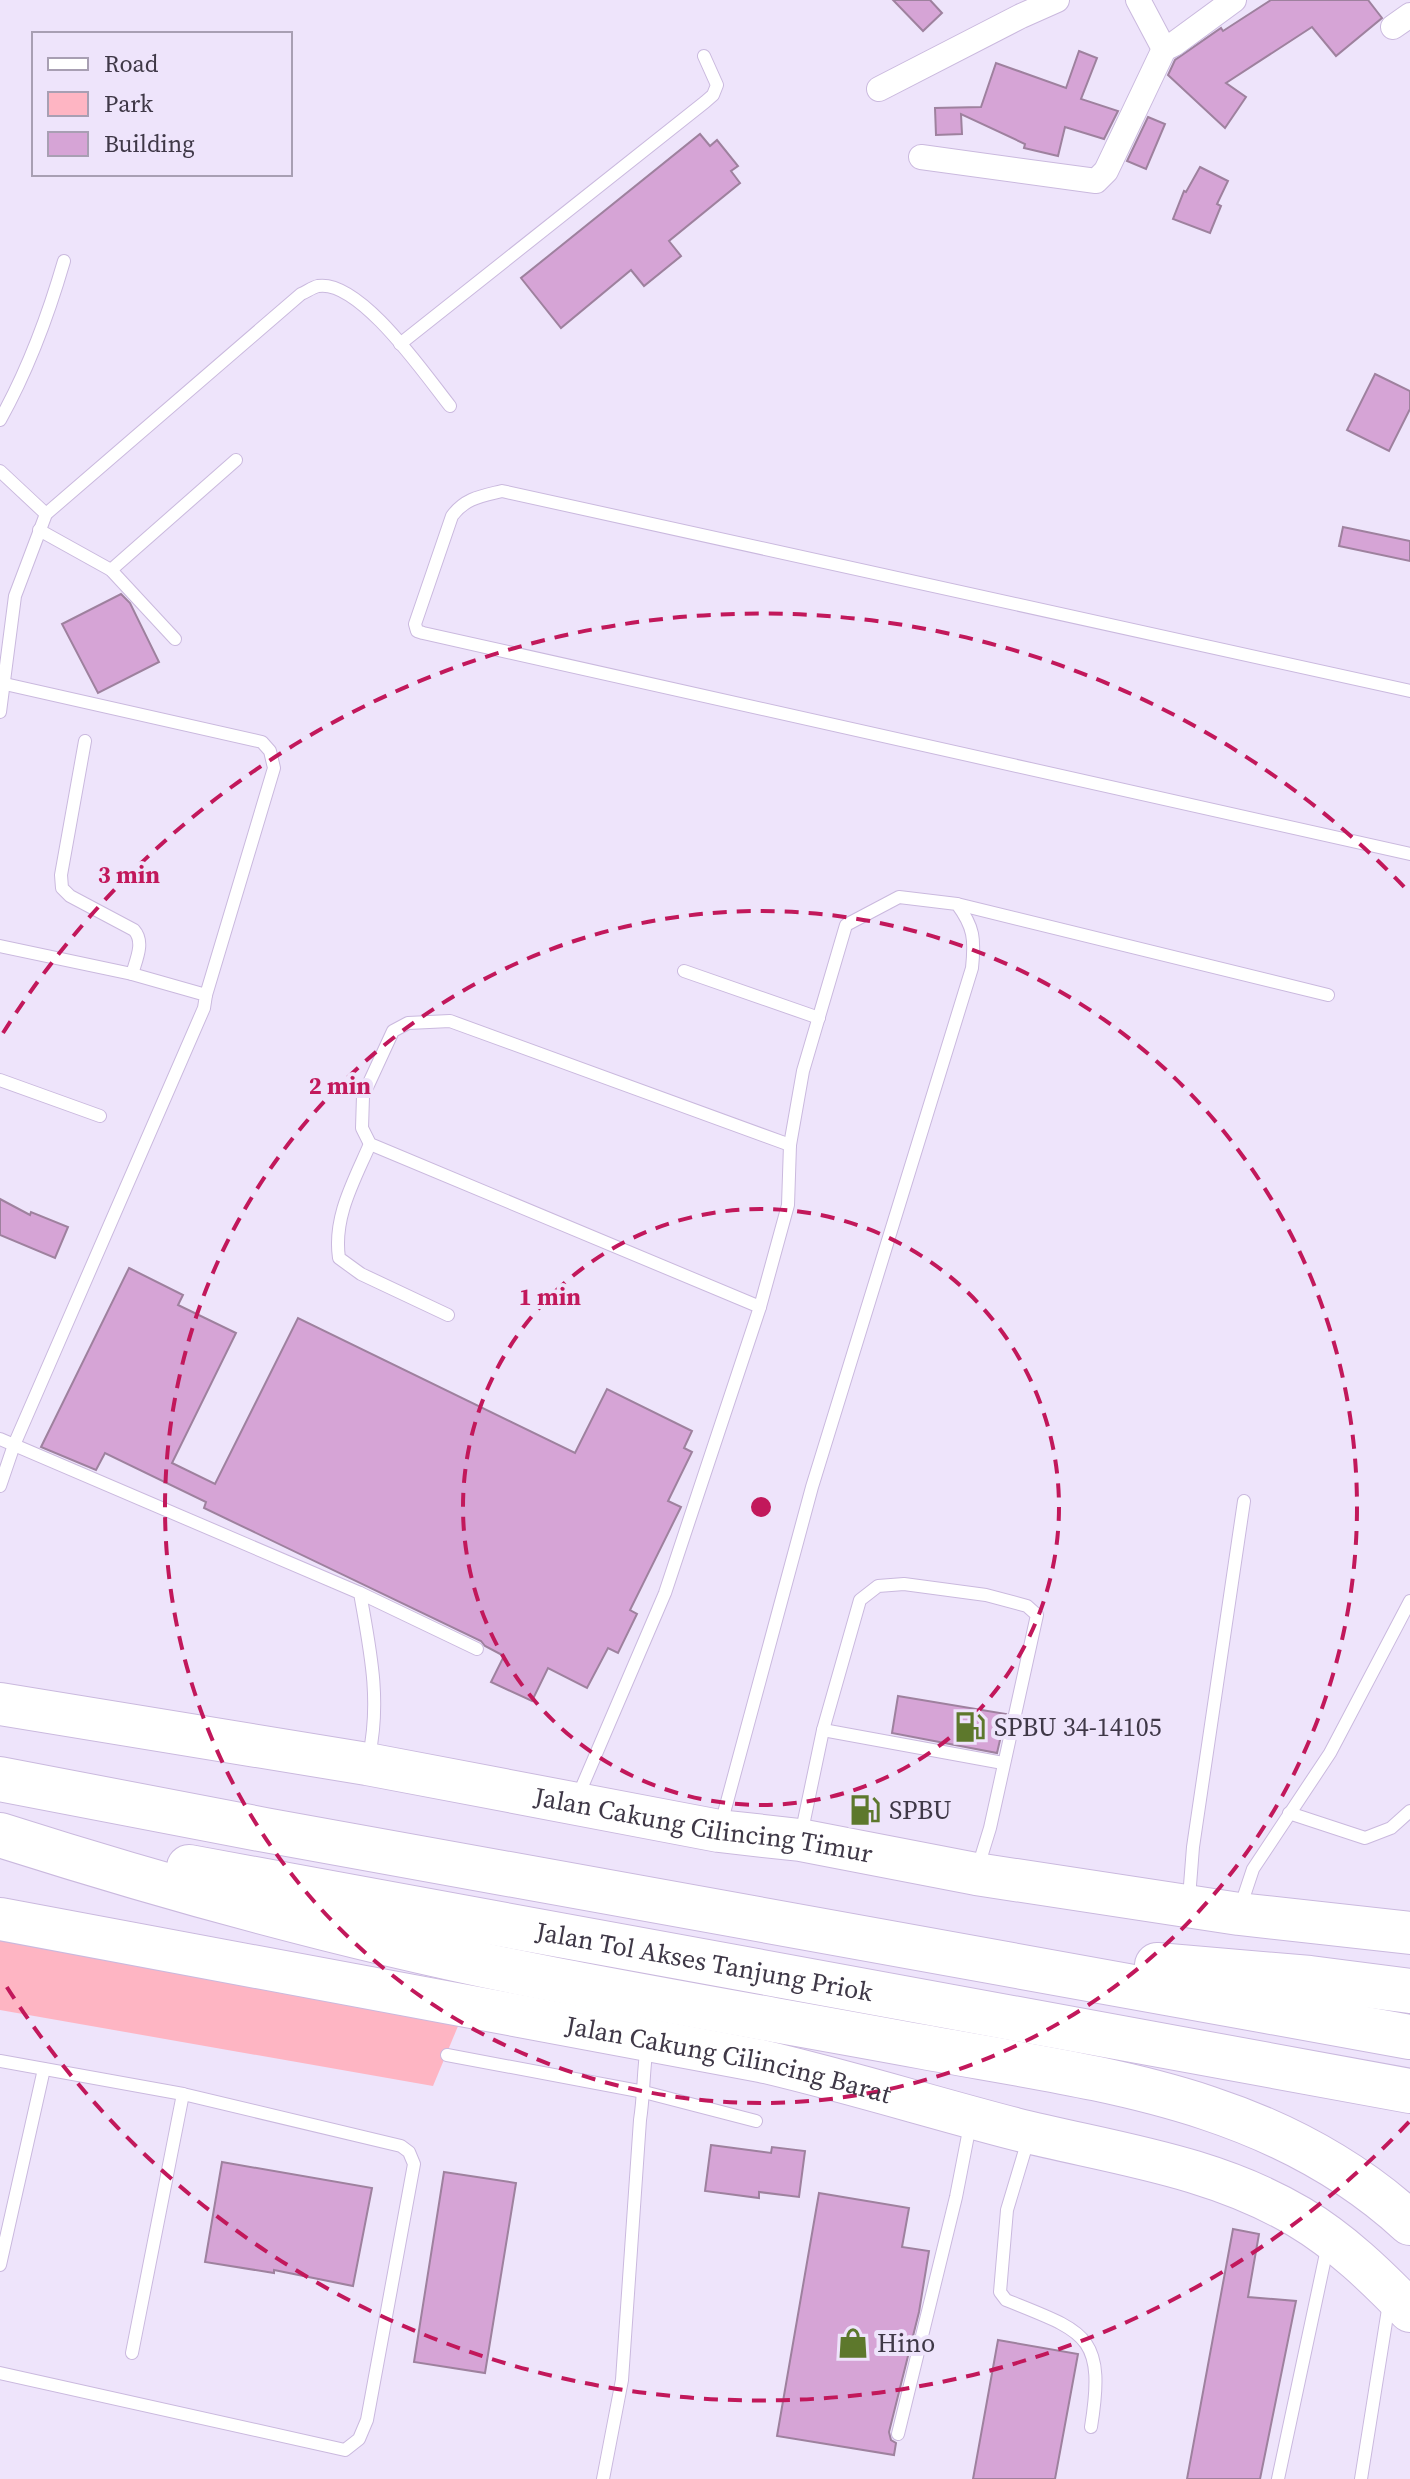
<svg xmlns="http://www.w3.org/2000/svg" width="1410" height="2479" font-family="'Source Serif 4',serif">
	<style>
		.green { fill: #feb5c3 }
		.building { fill: #d6a4d6; stroke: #9e819e; stroke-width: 2 }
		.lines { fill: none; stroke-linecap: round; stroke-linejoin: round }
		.service-casing { stroke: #cab9de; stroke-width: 14 }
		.minor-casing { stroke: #cab9de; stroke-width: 26 }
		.trunk-casing { stroke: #cab9de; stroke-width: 44 }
		.motorway-casing { stroke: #cab9de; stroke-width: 46 }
		.service { stroke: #fff; stroke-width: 12 }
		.minor { stroke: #fff; stroke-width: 24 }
		.trunk { stroke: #fff; stroke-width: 42 }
		.motorway { stroke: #fff; stroke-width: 44 }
		.ring { fill: none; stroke: #c2185b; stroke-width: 4; stroke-dasharray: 14 10 }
		.labels { text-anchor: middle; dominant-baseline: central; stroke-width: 8; stroke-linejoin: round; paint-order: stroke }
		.poi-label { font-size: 26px; fill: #3f3847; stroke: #eee4fb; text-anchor: start }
		.street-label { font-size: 26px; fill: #3f3847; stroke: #eee4fb }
		.centre { fill: #c2185b; stroke: #eee4fb; stroke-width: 4 }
		.ring-label { font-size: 24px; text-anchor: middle; font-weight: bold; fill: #c2185b; stroke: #eee4fb; stroke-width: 8; stroke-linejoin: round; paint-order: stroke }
	</style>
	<rect width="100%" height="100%" fill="#eee4fb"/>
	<!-- green -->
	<path class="green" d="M 0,1919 L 466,2007 L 433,2086 L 0,2010 Z"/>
	<!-- building -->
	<g class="building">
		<path d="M 893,0 L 930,0 L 942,13 L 923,31 Z"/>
		<path d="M 1271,0 L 1368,0 L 1382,18 L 1336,56 L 1312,27 L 1226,83 L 1246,97 L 1225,128 L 1168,75 L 1175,60 L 1221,28 L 1223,31 Z"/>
		<path d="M 1079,51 L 1097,58 L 1081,99 L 1118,111 L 1104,139 L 1065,127 L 1058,156 L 1024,148 L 1025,144 L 961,114 L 962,134 L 936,135 L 935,108 L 981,107 L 996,63 L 1066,88 Z"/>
		<path d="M 1148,117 L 1165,124 L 1146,169 L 1127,161 Z"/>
		<path d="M 700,134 L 710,146 L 717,140 L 738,166 L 731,171 L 740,183 L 669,241 L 681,256 L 644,286 L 631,270 L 561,328 L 521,278 Z"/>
		<path d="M 1200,167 L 1228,181 L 1217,204 L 1221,206 L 1210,233 L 1173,219 L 1184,191 L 1186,192 Z"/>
		<path d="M 1375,374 L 1410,391 L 1410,409 L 1389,451 L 1347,430 Z"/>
		<path d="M 1343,527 L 1410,541 L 1410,561 L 1339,546 Z"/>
		<path d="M 121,594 L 130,603 L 159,662 L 98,693 L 62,624 Z"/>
		<path d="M 0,1199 L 30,1215 L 31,1212 L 68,1227 L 55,1258 L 0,1235 Z"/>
		<path d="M 129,1268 L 183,1295 L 178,1305 L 236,1333 L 172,1463 L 215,1484 L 298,1318 L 575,1453 L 607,1389 L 692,1431 L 684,1448 L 692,1452 L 668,1501 L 681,1507 L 630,1610 L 637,1614 L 618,1653 L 608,1648 L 587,1688 L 548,1668 L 532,1701 L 491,1682 L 504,1656 L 485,1646 L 481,1641 L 204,1508 L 206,1502 L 105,1453 L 96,1470 L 41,1447 Z"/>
		<path d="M 898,1696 L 1006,1714 L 997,1753 L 892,1733 Z"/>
		<path d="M 711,2145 L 771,2153 L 772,2147 L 805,2151 L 799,2197 L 759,2192 L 759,2198 L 705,2191 Z"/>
		<path d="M 222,2162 L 372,2188 L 353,2286 L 274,2270 L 274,2273 L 205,2262 Z"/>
		<path d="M 444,2172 L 516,2183 L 485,2373 L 414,2362 Z"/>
		<path d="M 819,2193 L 909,2208 L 902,2247 L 929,2251 L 919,2312 L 889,2432 L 891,2440 L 896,2443 L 894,2455 L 777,2436 Z"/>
		<path d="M 1233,2229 L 1259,2234 L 1248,2297 L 1296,2301 L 1260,2479 L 1187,2479 Z"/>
		<path d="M 998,2340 L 1078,2354 L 1055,2479 L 973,2479 Z"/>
	</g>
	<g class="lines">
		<defs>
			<g id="service">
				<path d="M 400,344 L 705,102 L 713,95 L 717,85 L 704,56"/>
				<path d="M 0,420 C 28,370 48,316 64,261"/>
				<path d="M 0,471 L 46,514"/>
				<path d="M 39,530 L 111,570 L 175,639"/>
				<path d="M 111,570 L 236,460"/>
				<path d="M 5,684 L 262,742 L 270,751 L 274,768 L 206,995"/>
				<path d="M 1410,691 L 502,491 C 482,496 465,498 452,516 L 415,624 L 417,631 L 423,633 L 1410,854"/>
				<path d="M 0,712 L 15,596 L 46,514 L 301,294 C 306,292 313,287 318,286 C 360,279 426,376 450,406"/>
				<path d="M 85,741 L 61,875 L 62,888 L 70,896 L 134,930 C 145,942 136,960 132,974"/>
				<path d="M 957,904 L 1328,995"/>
				<path d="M 0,946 L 132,974 L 206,995 L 204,1008 L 14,1445 L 0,1486"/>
				<path d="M 684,971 L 819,1018"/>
				<path d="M 0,1080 L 100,1116"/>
				<path d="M 370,1144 C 354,1181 333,1217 339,1258 L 361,1274 L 448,1315"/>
				<path d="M 0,1439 L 360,1593 C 370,1650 381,1699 369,1756"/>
				<path d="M 360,1593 L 477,1649"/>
				<path d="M 823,1730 L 1003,1763"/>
				<path d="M 578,1796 L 665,1593 L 760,1307 L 370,1144 L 362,1128 L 363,1096 L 393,1031 L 408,1023 L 450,1021 L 790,1145"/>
				<path d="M 1289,1813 L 1365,1838 L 1391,1828 L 1410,1811"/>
				<path d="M 721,1824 L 812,1487 L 972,968 C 975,939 974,927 957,904 L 899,897 L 846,925 L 803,1071 L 790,1145 L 788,1205 L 760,1307"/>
				<path d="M 801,1835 L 823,1730 L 860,1600 L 878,1586 L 904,1584 L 986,1595 L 1027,1606 L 1037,1615 L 990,1828 L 978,1867"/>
				<path d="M 1189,1898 L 1193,1847 L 1244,1501"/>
				<path d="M 1240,1908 L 1253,1869 L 1330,1753 L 1410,1601"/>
				<path d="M 447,2055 L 644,2092 L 756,2121"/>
				<path d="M 0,2061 L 183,2094 L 401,2146 L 409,2152 L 414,2164 L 367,2420 L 359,2439 L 345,2450 L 0,2373"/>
				<path d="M 1028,2140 L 1007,2210 L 1000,2292 L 1006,2300 C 1085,2332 1106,2334 1091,2427"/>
				<path d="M 0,2265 L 44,2069"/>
				<path d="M 132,2353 L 183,2094"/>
				<path d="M 898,2434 L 956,2197 L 970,2125"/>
				<path d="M 603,2479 L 622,2380 L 640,2120 C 644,2095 643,2071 647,2046"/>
				<path d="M 1278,2479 L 1328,2244"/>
				<path d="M 1361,2479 L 1389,2303"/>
			</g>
			<g id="minor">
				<path d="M 1138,0 L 1164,49"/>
				<path d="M 1393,27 L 1410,15"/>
				<path d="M 879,89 L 1021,16 L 1057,0"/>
				<path d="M 921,157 L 1096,181 L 1106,171 L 1164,49 L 1174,44 L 1234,0"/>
			</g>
			<g id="trunk">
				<path id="s1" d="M 0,1704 L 367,1764 L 719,1831 L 800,1840 L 976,1874 L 1239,1914 L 1410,1933"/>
				<path id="s2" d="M 0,1919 L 761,2061 C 847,2081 930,2107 1015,2129 C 1111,2153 1212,2165 1299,2217 C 1341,2242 1376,2276 1410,2311"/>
			</g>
			<g id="motorway">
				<path d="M 0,1779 L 265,1830 L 1410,2037"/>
				<path d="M 0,1835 C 182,1893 365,1943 552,1979 C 676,2003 800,2024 924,2047 C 1099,2079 1273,2097 1410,2223"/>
				<path id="s3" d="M 189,1867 L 1410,2091"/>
				<path d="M 1157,1965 L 1310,1978 L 1410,1991"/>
			</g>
		</defs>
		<!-- service casing -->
		<use href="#service" class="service-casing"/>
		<!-- minor casing -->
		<use href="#minor" class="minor-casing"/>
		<!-- trunk casing -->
		<use href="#trunk" class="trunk-casing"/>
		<!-- motorway casing -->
		<use href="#motorway" class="motorway-casing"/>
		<!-- service -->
		<use href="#service" class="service"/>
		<!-- minor -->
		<use href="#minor" class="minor"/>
		<!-- trunk -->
		<use href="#trunk" class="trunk"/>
		<!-- motorway -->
		<use href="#motorway" class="motorway"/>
	</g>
	<!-- distance rings -->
	<g class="ring">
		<circle cx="761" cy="1507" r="298"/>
		<circle cx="761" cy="1507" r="596"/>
		<path d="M1409 2122A894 894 0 0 1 3 1981M3 1033A894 894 0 0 1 1409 892"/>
	</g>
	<!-- icons -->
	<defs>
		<symbol id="fuel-bare" viewBox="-9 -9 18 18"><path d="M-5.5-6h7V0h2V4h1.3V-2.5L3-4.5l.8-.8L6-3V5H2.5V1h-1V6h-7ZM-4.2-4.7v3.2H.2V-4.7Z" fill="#5d782c" stroke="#eee4fb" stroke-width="2.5" paint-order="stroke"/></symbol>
		<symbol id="shop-bare" viewBox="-9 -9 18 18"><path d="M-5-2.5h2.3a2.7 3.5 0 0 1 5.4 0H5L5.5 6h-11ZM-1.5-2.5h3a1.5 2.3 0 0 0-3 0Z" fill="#5d782c" stroke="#eee4fb" stroke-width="2.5" paint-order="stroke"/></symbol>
	</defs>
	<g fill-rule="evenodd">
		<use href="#fuel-bare" x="948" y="1705" width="44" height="44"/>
		<use href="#fuel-bare" x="843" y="1788" width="44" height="44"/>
		<use href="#shop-bare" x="831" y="2321" width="44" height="44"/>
	</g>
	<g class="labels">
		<!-- poi labels -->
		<g class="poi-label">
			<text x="994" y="1727">SPBU 34-14105</text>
			<text x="889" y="1810">SPBU</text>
			<text x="877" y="2343">Hino</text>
		</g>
		<!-- street labels -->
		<g class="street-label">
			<text stroke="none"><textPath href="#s1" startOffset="714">Jalan Cakung Cilincing Timur</textPath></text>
			<text stroke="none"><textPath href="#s3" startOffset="524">Jalan Tol Akses Tanjung Priok</textPath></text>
			<text stroke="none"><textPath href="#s2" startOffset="742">Jalan Cakung Cilincing Barat</textPath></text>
		</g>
	</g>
	<circle cx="761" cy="1507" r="12" class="centre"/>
	<g class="ring-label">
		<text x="129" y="883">3 min</text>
		<text x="340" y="1094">2 min</text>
		<text x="550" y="1305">1 min</text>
	</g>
	<!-- legend -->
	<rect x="32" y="32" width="260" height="144" fill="#eee4fb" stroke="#a89fb3" stroke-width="2"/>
	<rect x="48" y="58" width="40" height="12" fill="#ffffff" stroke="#a89fb3" stroke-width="2"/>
	<text x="104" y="72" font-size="24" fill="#3f3847">Road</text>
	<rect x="48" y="92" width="40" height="24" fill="#feb5c3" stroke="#a89fb3" stroke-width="2"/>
	<text x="104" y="112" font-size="24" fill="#3f3847">Park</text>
	<rect x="48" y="132" width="40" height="24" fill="#d6a4d6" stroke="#a89fb3" stroke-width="2"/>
	<text x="104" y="152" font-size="24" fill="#3f3847">Building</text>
</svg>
